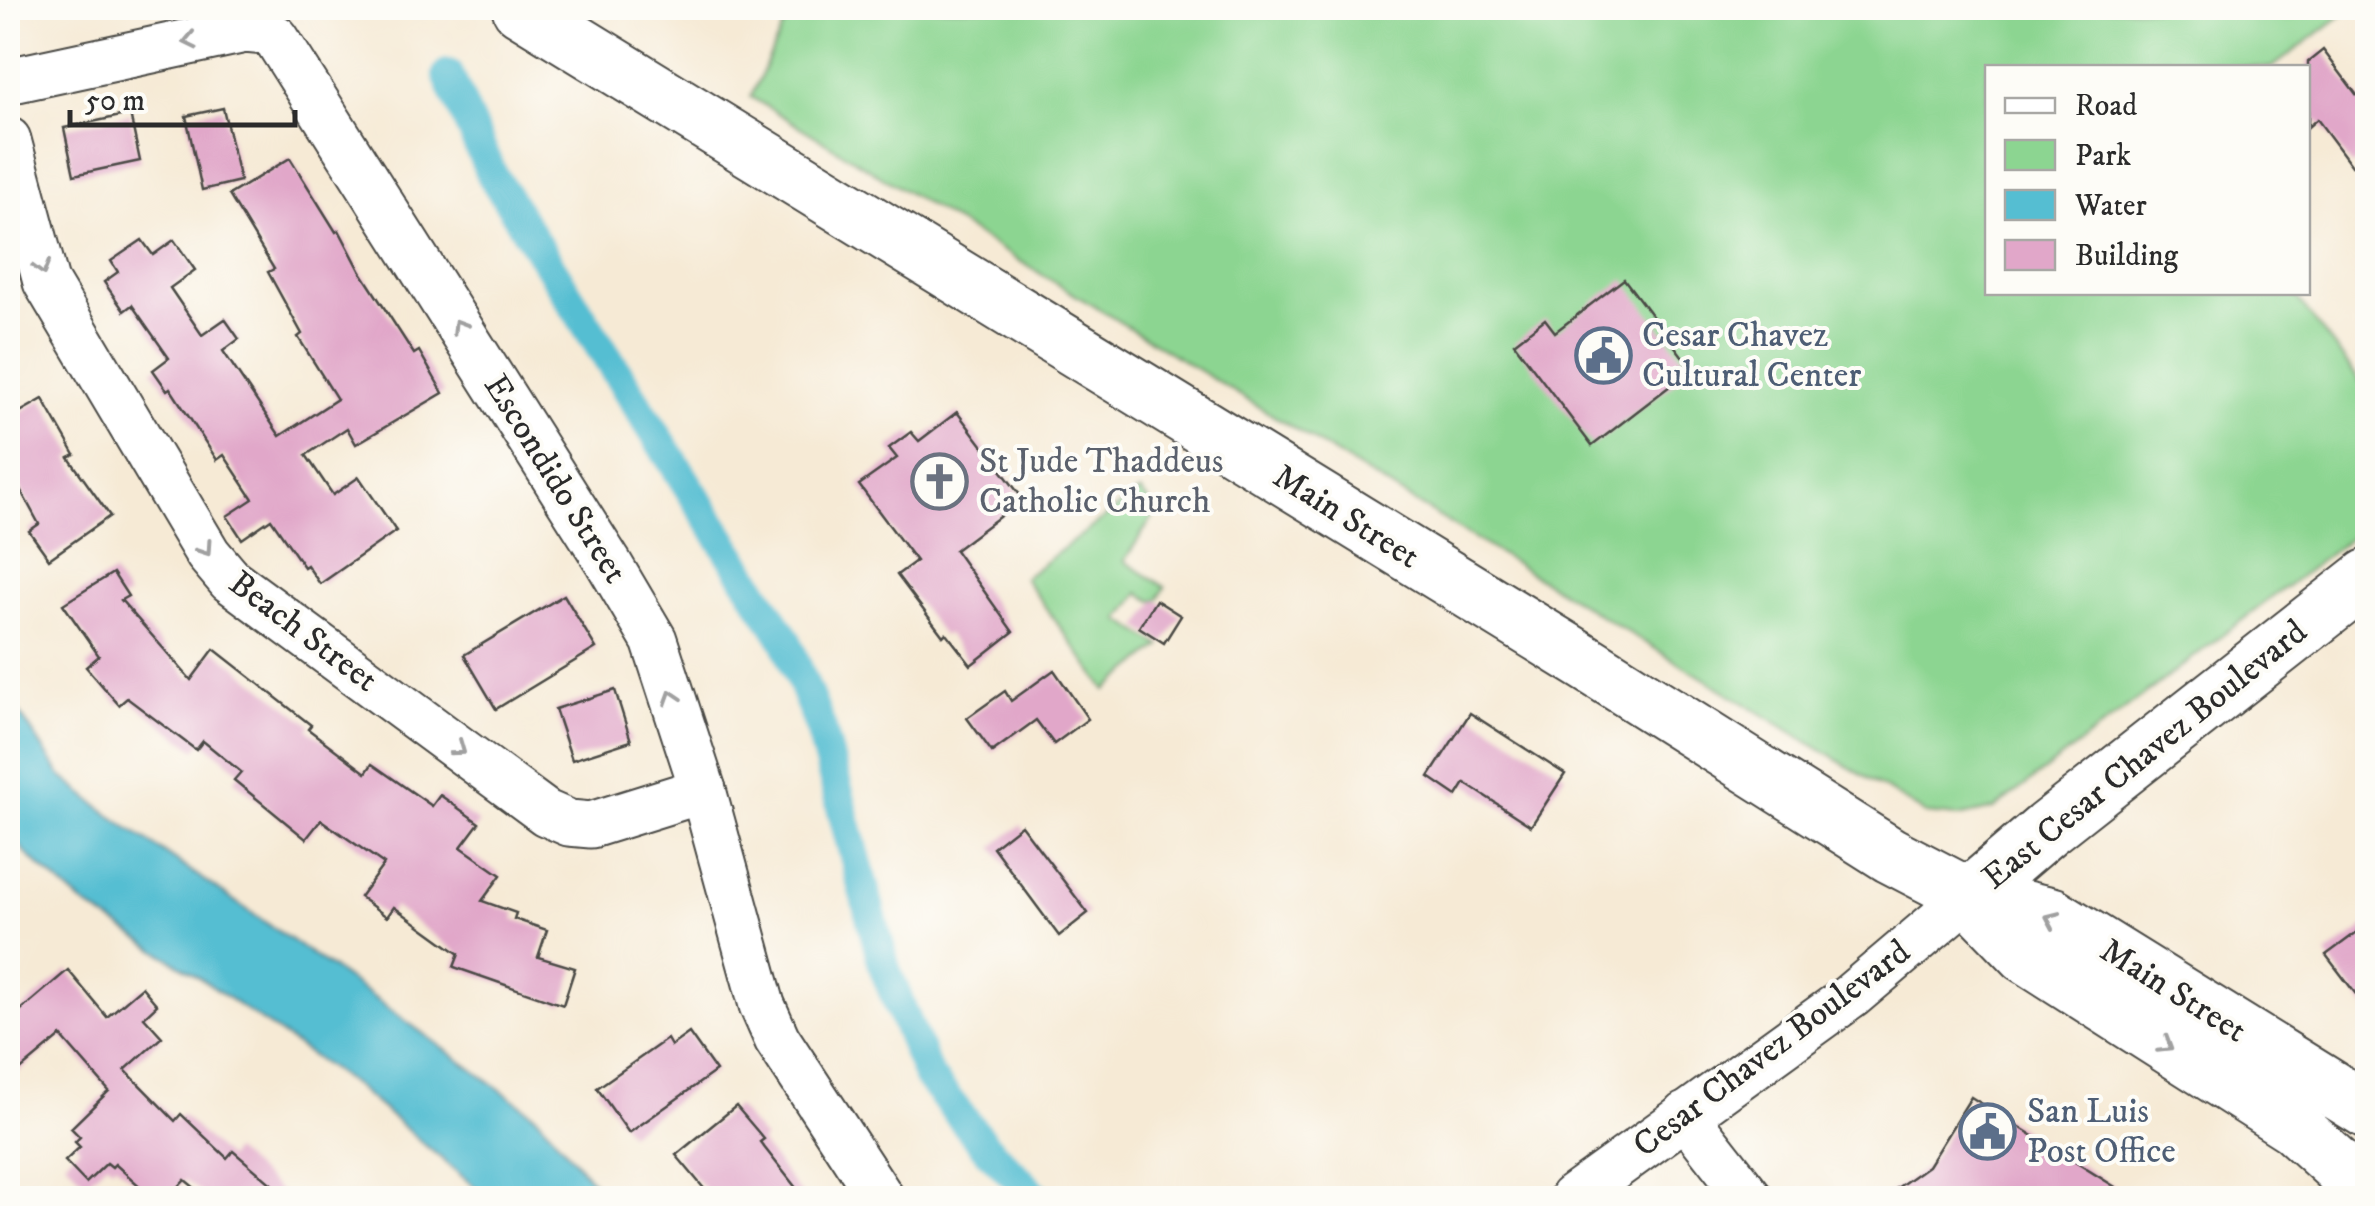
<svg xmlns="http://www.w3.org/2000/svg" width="2375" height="1206" font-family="'IM FELL DW Pica',serif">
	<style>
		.green { fill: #8cd591; stroke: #5c805e; stroke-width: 2.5 }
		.water { fill: #55bed2; stroke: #40747e; stroke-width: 2.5 }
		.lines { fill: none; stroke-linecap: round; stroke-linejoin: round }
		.canal { stroke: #55bed2; stroke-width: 32 }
		.building { fill: #e1a7c9 }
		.minor-casing { stroke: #494844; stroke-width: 49 }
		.highway-casing { stroke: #494844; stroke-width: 59 }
		.minor { stroke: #fff; stroke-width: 45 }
		.highway { stroke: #fff; stroke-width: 55 }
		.oneway { stroke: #a0a0a0 }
		.labels { text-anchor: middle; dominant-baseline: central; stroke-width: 8; stroke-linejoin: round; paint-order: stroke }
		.service-label { font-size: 35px; fill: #4e5e75; stroke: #fdfcf7; text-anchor: start }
		.worship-label { font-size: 35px; fill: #5b616d; stroke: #fdfcf7; text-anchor: start }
		.street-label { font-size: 35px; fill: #2b2b2b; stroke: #fdfcf7 }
	</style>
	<rect width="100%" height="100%" fill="#fdfcf7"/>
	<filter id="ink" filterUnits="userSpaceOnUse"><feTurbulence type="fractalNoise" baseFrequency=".01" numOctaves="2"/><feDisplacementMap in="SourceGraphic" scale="20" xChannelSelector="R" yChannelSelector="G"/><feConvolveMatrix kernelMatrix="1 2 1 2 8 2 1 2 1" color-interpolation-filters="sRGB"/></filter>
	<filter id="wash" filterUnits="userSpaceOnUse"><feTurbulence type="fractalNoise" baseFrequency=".0048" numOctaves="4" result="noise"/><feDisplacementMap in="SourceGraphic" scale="40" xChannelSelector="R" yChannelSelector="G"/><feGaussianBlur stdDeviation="2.25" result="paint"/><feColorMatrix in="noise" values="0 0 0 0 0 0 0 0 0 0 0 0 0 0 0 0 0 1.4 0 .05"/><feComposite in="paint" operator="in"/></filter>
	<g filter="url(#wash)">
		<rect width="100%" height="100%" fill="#f6ead5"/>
		<!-- green -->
		<g class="green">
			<path d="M 807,8 L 2351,8 L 2273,67 L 1988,68 L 1988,292 L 2293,293 L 2367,390 L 2367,525 L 1994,809 L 1958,817 L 1926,814 L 751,97 L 784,25 Z"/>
			<path d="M 1140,491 L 1157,511 L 1124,561 L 1165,587 L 1158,600 L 1153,601 L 1139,593 L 1120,620 L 1161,646 L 1106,690 L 1024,578 Z"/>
		</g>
		<!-- water -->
		<path class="water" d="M 8,684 L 19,712 L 61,776 L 110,815 L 366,992 L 538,1117 L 606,1198 L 488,1198 L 355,1086 L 191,972 L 82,903 L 25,853 L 8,829 Z"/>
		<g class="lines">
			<!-- canal -->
			<path class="canal" d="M 448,75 L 491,173 L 786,641 L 821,729 L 885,969 L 928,1076 L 985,1146 L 1037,1198"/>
		</g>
		<g id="blocks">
			<!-- building -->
			<g class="building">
				<path d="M 2323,50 L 2368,110 L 2368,154 L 2352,166 L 2317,119 L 2308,127 L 2308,62 Z"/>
				<path d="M 223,108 L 240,181 L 202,190 L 186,116 Z"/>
				<path d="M 130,114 L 140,161 L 74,175 L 64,128 Z"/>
				<path d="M 290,158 L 336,232 L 339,230 L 361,272 L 414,354 L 419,351 L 443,393 L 356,444 L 347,428 L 306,455 L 333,495 L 359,477 L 396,531 L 320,584 L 307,565 L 304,567 L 271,519 L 242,539 L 227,516 L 253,499 L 224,455 L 217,460 L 170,388 L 167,390 L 153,370 L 169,358 L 132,305 L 124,311 L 104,282 L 118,272 L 111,261 L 142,240 L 153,255 L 174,240 L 195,270 L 170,288 L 202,335 L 225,319 L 239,339 L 223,351 L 280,436 L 337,399 L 298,337 L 302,334 L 268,272 L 274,269 L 229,195 Z"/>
				<path d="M 1624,279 L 1692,369 L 1592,446 L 1514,343 L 1545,319 L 1555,332 Z"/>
				<path d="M 43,399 L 75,455 L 69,458 L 110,516 L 49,559 L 29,531 L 39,524 L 8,467 L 8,419 Z"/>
				<path d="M 957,412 L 1023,499 L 955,550 L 1013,632 L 971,665 L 946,633 L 943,636 L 897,575 L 916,561 L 859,485 L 897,458 L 889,448 L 911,432 L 919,441 Z"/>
				<path d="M 113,573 L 128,596 L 121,600 L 191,680 L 214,649 L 311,725 L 308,729 L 366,773 L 372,764 L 432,806 L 440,795 L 479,823 L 461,847 L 501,875 L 482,901 L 516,913 L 514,919 L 547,930 L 538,957 L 575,968 L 563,1005 L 454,967 L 459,954 L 394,907 L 387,917 L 360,897 L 384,864 L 321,820 L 306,839 L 234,780 L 241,772 L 203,741 L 196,750 L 127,698 L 119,705 L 86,667 L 99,656 L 63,604 Z"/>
				<path d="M 564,595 L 596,648 L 496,709 L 464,655 Z"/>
				<path d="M 1156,600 L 1181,616 L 1164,643 L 1139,627 Z"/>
				<path d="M 1054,670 L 1088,719 L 1054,744 L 1036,720 L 992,752 L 967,718 L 1005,691 L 1011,701 Z"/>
				<path d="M 615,690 L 631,741 L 572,760 L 555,709 Z"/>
				<path d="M 1470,713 L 1565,774 L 1531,826 L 1465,783 L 1457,796 L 1429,777 Z"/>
				<path d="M 1021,825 L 1088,913 L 1059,936 L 993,847 Z"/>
				<path d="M 2368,924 L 2368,1010 L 2326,955 Z"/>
				<path d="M 68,970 L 107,1017 L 142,987 L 157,1005 L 144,1017 L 162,1037 L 125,1070 L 175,1121 L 181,1114 L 227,1158 L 233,1151 L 288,1198 L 207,1198 L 185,1180 L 168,1198 L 153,1198 L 115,1164 L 112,1167 L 107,1163 L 86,1183 L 65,1161 L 80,1147 L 75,1142 L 80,1137 L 71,1128 L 109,1091 L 61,1036 L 18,1072 L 8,1060 L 8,1021 Z"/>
				<path d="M 689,1033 L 716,1071 L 629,1133 L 597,1088 L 667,1039 L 671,1046 Z"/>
				<path d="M 1971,1097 L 2133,1198 L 1883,1198 L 1928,1166 Z"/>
				<path d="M 736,1106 L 764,1139 L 760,1142 L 804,1198 L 712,1198 L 676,1155 Z"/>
			</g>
		</g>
	</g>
	<g filter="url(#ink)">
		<use href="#blocks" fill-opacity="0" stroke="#494844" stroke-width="2.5"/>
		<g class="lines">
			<defs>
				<g id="minor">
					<path d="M 8,81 L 245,30 L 266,32 L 276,38 L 608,562 L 654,640 L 703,790 L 762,1005 L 777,1039 L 881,1198"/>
					<path d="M 8,140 L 46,282 L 208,554 L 230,580 L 546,813 L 569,823 L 591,825 L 703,790"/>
					<path d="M 1685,1115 L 1750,1198"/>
					<path d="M 1572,1198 L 1851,996 L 1969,896"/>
				</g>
				<g id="highway">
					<path d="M 520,8 L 1588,664 L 1890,855 L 1969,896 L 2052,915 L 2368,1111"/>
					<path d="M 1969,896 L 2047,829 L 2368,577"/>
					<path d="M 1969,896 L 2026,955 L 2294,1126 L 2339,1167 L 2365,1198"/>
				</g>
			</defs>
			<!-- minor casing -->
			<use href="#minor" class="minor-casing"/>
			<!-- highway casing -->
			<use href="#highway" class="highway-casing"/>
			<!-- minor -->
			<use href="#minor" class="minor"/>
			<!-- highway -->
			<use href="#highway" class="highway"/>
		</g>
		<!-- one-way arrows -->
		<defs><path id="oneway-chevron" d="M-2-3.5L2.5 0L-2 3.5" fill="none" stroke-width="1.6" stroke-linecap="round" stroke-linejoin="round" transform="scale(2.5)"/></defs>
		<g class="oneway">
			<use href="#oneway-chevron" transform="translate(190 41) rotate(168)"/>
			<use href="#oneway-chevron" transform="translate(42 268) rotate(74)"/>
			<use href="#oneway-chevron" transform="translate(459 326) rotate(-122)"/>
			<use href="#oneway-chevron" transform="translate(205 549) rotate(56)"/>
			<use href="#oneway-chevron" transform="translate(672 697) rotate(-108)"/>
			<use href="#oneway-chevron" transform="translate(459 749) rotate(36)"/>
			<use href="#oneway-chevron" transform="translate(2052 919) rotate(-156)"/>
			<use href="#oneway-chevron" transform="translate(2166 1046) rotate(32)"/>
		</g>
	</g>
	<!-- icons -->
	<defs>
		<symbol id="civic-ring" viewBox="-11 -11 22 22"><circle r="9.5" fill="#fdfcf7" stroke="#5c6f8a" stroke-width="1.5"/><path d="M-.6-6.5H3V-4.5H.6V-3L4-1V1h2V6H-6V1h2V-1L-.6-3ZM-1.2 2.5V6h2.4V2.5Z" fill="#5c6f8a"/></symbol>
		<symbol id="church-ring" viewBox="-11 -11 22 22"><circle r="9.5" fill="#fdfcf7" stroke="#6b7280" stroke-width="1.5"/><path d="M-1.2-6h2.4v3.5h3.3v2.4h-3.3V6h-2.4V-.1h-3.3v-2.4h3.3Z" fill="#6b7280"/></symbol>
	</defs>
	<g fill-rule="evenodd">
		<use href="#civic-ring" x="1572" y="324" width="63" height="63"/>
		<use href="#church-ring" x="908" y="450" width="63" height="63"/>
		<use href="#civic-ring" x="1956" y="1100" width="63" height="63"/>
	</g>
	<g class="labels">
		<!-- service labels -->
		<g class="service-label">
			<text x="1642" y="336">Cesar Chavez<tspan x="1642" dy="40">Cultural Center</tspan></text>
			<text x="2027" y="1112">San Luis<tspan x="2027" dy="40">Post Office</tspan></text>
		</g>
		<!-- worship labels -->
		<g class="worship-label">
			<text x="979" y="462">St Jude Thaddeus<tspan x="979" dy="40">Catholic Church</tspan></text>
		</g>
		<!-- street labels -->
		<g class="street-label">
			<text transform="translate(555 479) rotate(58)">Escondido Street</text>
			<text transform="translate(1346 517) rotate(32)">Main Street</text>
			<text transform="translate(303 632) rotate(37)">Beach Street</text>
			<text transform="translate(2145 755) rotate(-39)">East Cesar Chavez Boulevard</text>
			<text transform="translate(2173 991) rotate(32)">Main Street</text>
			<text transform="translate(1772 1049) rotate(-37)">Cesar Chavez Boulevard</text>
		</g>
	</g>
	<!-- margin -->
	<rect width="2375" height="1206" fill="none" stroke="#fdfcf7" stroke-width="40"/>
	<!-- legend -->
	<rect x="1985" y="65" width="325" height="230" fill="#fdfcf7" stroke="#a9a8a5" stroke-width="2.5"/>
	<rect x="2005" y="98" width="50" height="15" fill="#ffffff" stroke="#a9a8a5" stroke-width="2.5"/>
	<text x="2075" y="115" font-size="30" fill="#2b2b2b">Road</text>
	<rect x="2005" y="140" width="50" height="30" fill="#8cd591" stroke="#a9a8a5" stroke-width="2.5"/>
	<text x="2075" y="165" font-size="30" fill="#2b2b2b">Park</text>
	<rect x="2005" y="190" width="50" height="30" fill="#55bed2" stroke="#a9a8a5" stroke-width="2.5"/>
	<text x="2075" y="215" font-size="30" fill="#2b2b2b">Water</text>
	<rect x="2005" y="240" width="50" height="30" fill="#e1a7c9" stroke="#a9a8a5" stroke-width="2.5"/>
	<text x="2075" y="265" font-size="30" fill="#2b2b2b">Building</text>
	<!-- scale -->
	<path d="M70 110v15h225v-15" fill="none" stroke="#2b2b2b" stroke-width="5"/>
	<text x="85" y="110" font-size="30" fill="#2b2b2b" stroke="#fdfcf7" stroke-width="8" paint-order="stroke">50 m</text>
</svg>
